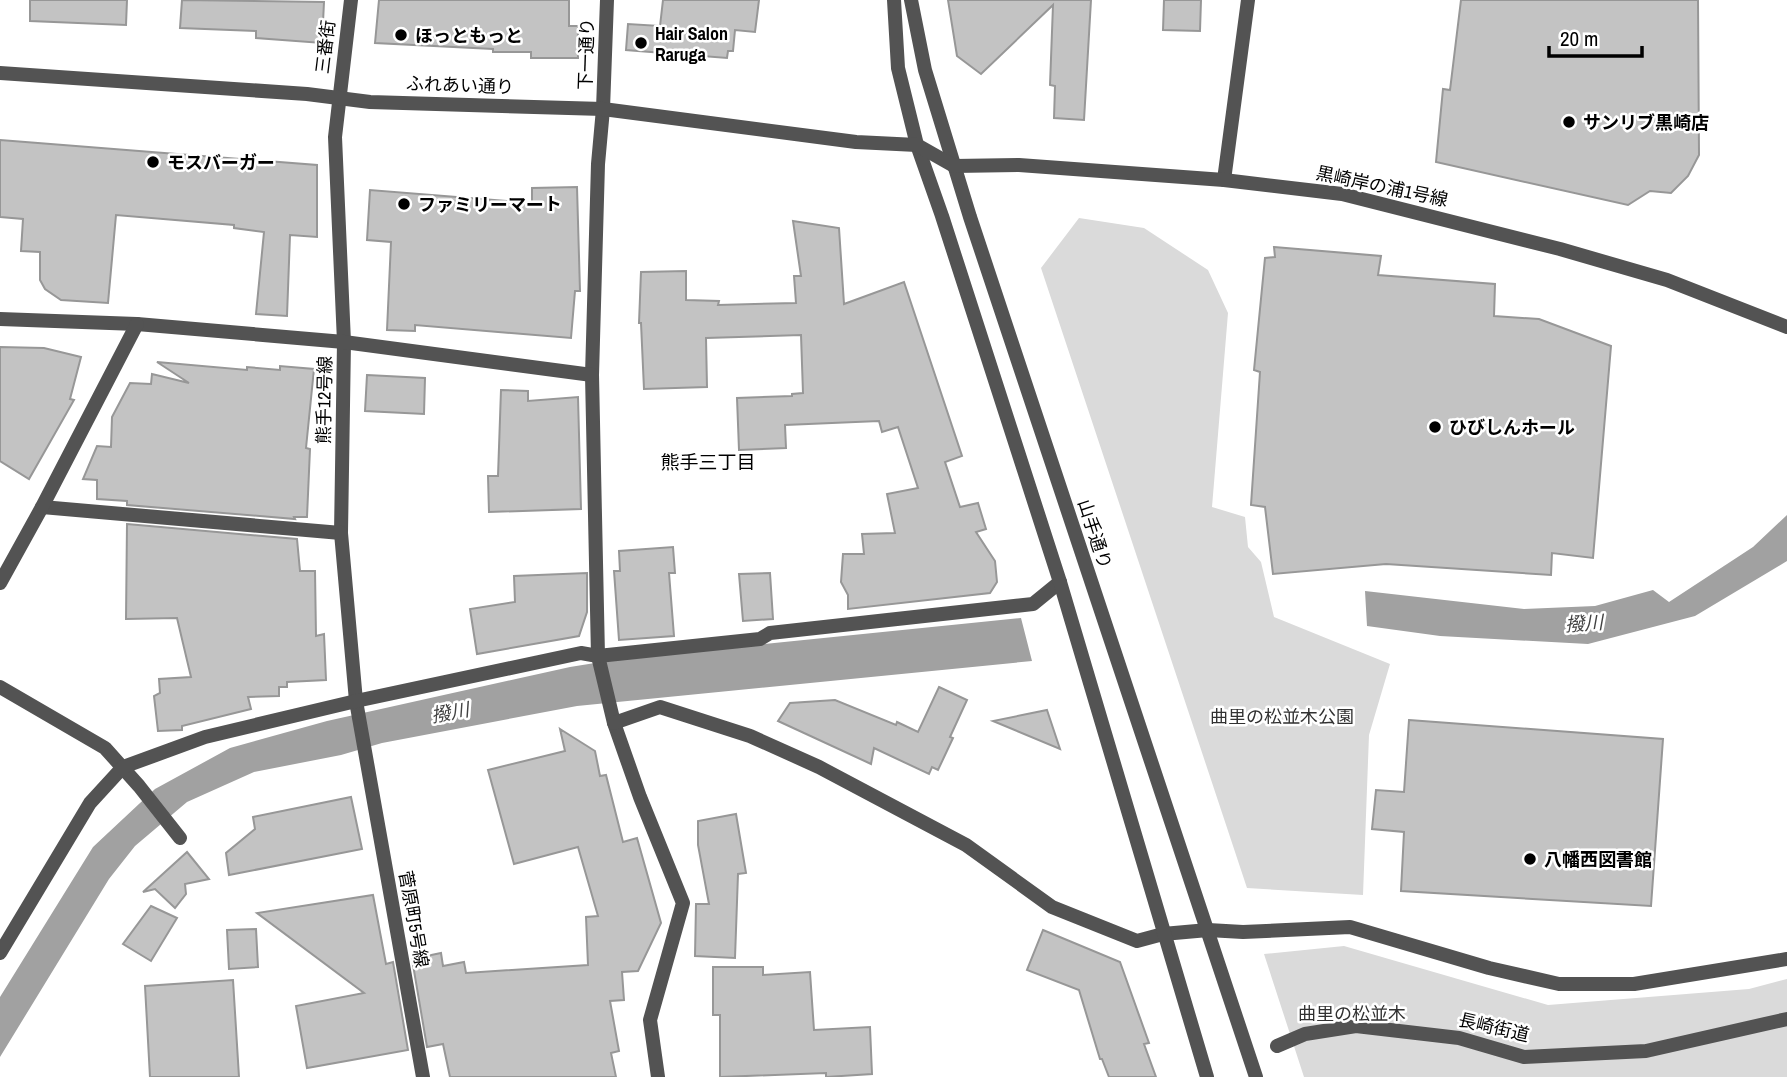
<svg xmlns="http://www.w3.org/2000/svg" width="1787" height="1077" font-family="'Archivo Narrow','Noto Sans JP',sans-serif">
	<style>
		.green { fill: #dadada }
		.water { fill: #a1a1a1 }
		.building { fill: #c3c3c3; stroke: #979797; stroke-width: 2 }
		.lines { fill: none; stroke-linecap: round; stroke-linejoin: round }
		.pedestrian { stroke: #535353; stroke-width: 14 }
		.minor { stroke: #535353; stroke-width: 14 }
		.tertiary { stroke: #535353; stroke-width: 14 }
		.poi-dot { fill: #000; stroke: #fff; stroke-width: 2.5 }
		.labels { text-anchor: middle; dominant-baseline: central; stroke-width: 5; stroke-linejoin: round; paint-order: stroke }
		.poi-label { font-size: 18px; font-weight: bold; fill: #000; stroke: #fff; text-anchor: start }
		.street-label { font-size: 18px; fill: #000; stroke: #fff }
		.park-label { font-size: 18px; fill: #313131; stroke: #fff }
		.neighbourhood-label { font-size: 19px; fill: #000; stroke: #fff }
		.water-label { font-size: 19px; font-style: italic; fill: #424242; stroke: #fff }
	</style>
	<rect width="100%" height="100%" fill="#fff"/>
	<!-- green -->
	<g class="green">
		<path d="M 1079,218 L 1144,228 L 1208,270 L 1228,313 L 1212,507 L 1245,517 L 1248,547 L 1261,562 L 1274,617 L 1390,664 L 1369,735 L 1363,895 L 1247,888 L 1041,268 Z"/>
		<path d="M 1344,946 L 1548,1005 L 1749,989 L 1787,979 L 1787,1077 L 1304,1077 L 1264,954 Z"/>
	</g>
	<!-- water -->
	<g class="water">
		<path d="M 1787,515 L 1787,561 L 1695,616 L 1588,644 L 1440,636 L 1367,626 L 1365,591 L 1524,609 L 1595,606 L 1653,590 L 1669,602 L 1753,547 Z"/>
		<path d="M 1021,618 L 1032,661 L 577,706 L 382,743 L 341,755 L 254,772 L 187,802 L 135,846 L 109,879 L 0,1057 L 0,997 L 93,847 L 155,789 L 230,748 L 327,721 L 570,667 L 626,658 Z"/>
	</g>
	<!-- building -->
	<g class="building">
		<path d="M 30,0 L 127,0 L 126,25 L 30,21 Z"/>
		<path d="M 182,0 L 324,2 L 322,43 L 256,38 L 256,31 L 180,28 Z"/>
		<path d="M 379,0 L 569,0 L 569,26 L 578,26 L 578,58 L 531,58 L 531,52 L 493,52 L 493,49 L 375,43 Z"/>
		<path d="M 663,0 L 759,0 L 755,32 L 735,30 L 733,51 L 728,51 L 727,58 L 626,50 L 628,24 L 660,26 Z"/>
		<path d="M 948,0 L 1091,0 L 1084,120 L 1054,118 L 1055,86 L 1050,85 L 1053,5 L 981,74 L 957,56 Z"/>
		<path d="M 1164,0 L 1201,0 L 1200,31 L 1163,30 Z"/>
		<path d="M 1461,0 L 1698,0 L 1699,155 L 1688,176 L 1671,193 L 1650,191 L 1628,205 L 1436,162 L 1443,89 L 1450,90 Z"/>
		<path d="M 0,140 L 317,165 L 317,237 L 290,235 L 287,316 L 256,314 L 264,232 L 234,228 L 234,225 L 116,215 L 108,303 L 61,300 L 45,289 L 40,280 L 40,252 L 21,251 L 23,219 L 0,217 Z"/>
		<path d="M 577,187 L 580,291 L 575,291 L 571,338 L 415,325 L 415,331 L 387,330 L 391,242 L 367,240 L 370,190 L 532,203 L 532,188 Z"/>
		<path d="M 793,221 L 839,228 L 844,304 L 904,282 L 962,456 L 945,462 L 960,507 L 978,503 L 986,529 L 976,532 L 995,561 L 997,582 L 990,593 L 848,609 L 848,595 L 841,582 L 843,554 L 864,554 L 862,534 L 895,533 L 887,494 L 918,488 L 898,427 L 882,432 L 879,421 L 785,425 L 786,448 L 739,450 L 737,398 L 792,396 L 792,394 L 803,393 L 801,335 L 706,338 L 707,387 L 644,389 L 641,323 L 639,323 L 641,272 L 686,271 L 686,300 L 719,301 L 718,305 L 796,303 L 794,276 L 801,276 Z"/>
		<path d="M 1274,247 L 1381,256 L 1378,275 L 1495,284 L 1494,316 L 1539,319 L 1611,346 L 1593,558 L 1552,553 L 1551,575 L 1386,564 L 1273,574 L 1265,507 L 1251,505 L 1260,372 L 1254,370 L 1265,258 L 1275,257 Z"/>
		<path d="M 0,347 L 44,348 L 81,357 L 70,399 L 74,400 L 29,479 L 0,461 Z"/>
		<path d="M 157,362 L 247,370 L 247,367 L 280,370 L 280,366 L 314,369 L 306,448 L 310,449 L 307,517 L 294,517 L 295,519 L 127,505 L 127,501 L 97,499 L 97,480 L 83,479 L 97,446 L 111,447 L 112,417 L 130,383 L 151,384 L 152,374 L 189,383 Z"/>
		<path d="M 367,375 L 425,378 L 424,414 L 365,411 Z"/>
		<path d="M 501,390 L 528,391 L 528,401 L 578,397 L 581,509 L 489,512 L 488,476 L 498,476 Z"/>
		<path d="M 127,524 L 297,539 L 300,571 L 315,571 L 316,636 L 324,634 L 326,680 L 287,682 L 287,687 L 279,687 L 279,696 L 248,697 L 251,709 L 182,726 L 182,730 L 158,731 L 154,696 L 160,693 L 159,679 L 191,677 L 177,618 L 126,619 Z"/>
		<path d="M 673,547 L 675,573 L 669,573 L 674,636 L 619,640 L 614,571 L 620,571 L 619,551 Z"/>
		<path d="M 587,573 L 587,612 L 579,636 L 477,654 L 470,609 L 515,602 L 514,576 Z"/>
		<path d="M 770,573 L 773,619 L 743,621 L 739,574 Z"/>
		<path d="M 939,687 L 967,700 L 950,737 L 953,738 L 938,770 L 932,767 L 929,774 L 874,748 L 871,764 L 778,721 L 790,703 L 835,700 L 896,725 L 897,722 L 918,732 Z"/>
		<path d="M 1047,710 L 1060,749 L 993,721 Z"/>
		<path d="M 1409,720 L 1663,739 L 1651,906 L 1401,891 L 1404,832 L 1372,829 L 1376,790 L 1404,792 Z"/>
		<path d="M 560,729 L 595,751 L 600,776 L 606,775 L 623,842 L 637,838 L 661,923 L 638,971 L 622,972 L 624,1000 L 610,1001 L 619,1051 L 611,1053 L 616,1077 L 450,1077 L 443,1044 L 427,1047 L 412,959 L 441,953 L 443,966 L 464,962 L 466,973 L 588,965 L 586,917 L 598,916 L 578,847 L 514,864 L 488,770 L 565,751 Z"/>
		<path d="M 351,797 L 362,849 L 229,875 L 226,853 L 255,829 L 253,817 Z"/>
		<path d="M 736,814 L 746,873 L 738,874 L 735,958 L 695,956 L 696,904 L 709,904 L 698,845 L 698,821 Z"/>
		<path d="M 187,852 L 209,879 L 185,884 L 186,894 L 175,908 L 155,889 L 143,892 Z"/>
		<path d="M 373,895 L 386,964 L 393,962 L 408,1050 L 307,1068 L 296,1006 L 364,993 L 257,913 Z"/>
		<path d="M 151,906 L 177,918 L 151,961 L 123,944 Z"/>
		<path d="M 256,929 L 258,967 L 229,969 L 227,930 Z"/>
		<path d="M 1043,930 L 1120,962 L 1149,1043 L 1144,1044 L 1156,1077 L 1109,1077 L 1102,1059 L 1100,1059 L 1079,990 L 1027,970 Z"/>
		<path d="M 713,967 L 763,967 L 763,975 L 810,972 L 814,1030 L 870,1027 L 872,1074 L 826,1077 L 826,1073 L 720,1077 L 720,1015 L 713,1015 Z"/>
		<path d="M 233,980 L 239,1077 L 150,1077 L 145,986 Z"/>
	</g>
	<g class="lines">
		<!-- pedestrian -->
		<path class="pedestrian" d="M 1277,1046 L 1305,1034 L 1356,1026 L 1459,1038 L 1524,1057 L 1646,1051 L 1787,1019"/>
		<!-- minor -->
		<g class="minor">
			<path d="M 351,0 L 335,137 L 344,342 L 341,533 L 356,701 L 423,1077"/>
			<path d="M 607,0 L 603,109 L 598,164 L 592,375 L 598,656 L 614,723 L 640,797 L 683,903 L 650,1020 L 658,1077"/>
			<path d="M 1224,180 L 1248,0"/>
			<path d="M 0,319 L 137,324 L 344,342 L 592,375"/>
			<path d="M 42,507 L 341,533"/>
			<path d="M 0,583 L 42,507 L 137,324"/>
			<path d="M 0,687 L 105,748 L 139,786 L 180,838"/>
			<path d="M 614,723 L 660,707 L 750,736 L 819,767 L 966,845 L 1052,907 L 1137,941 L 1163,934 L 1208,930 L 1243,932 L 1350,927 L 1489,968 L 1559,984 L 1634,984 L 1787,959"/>
			<path d="M 0,953 L 90,803 L 123,767 L 205,737 L 356,701 L 581,653 L 598,656 L 760,639 L 770,633 L 1033,604 L 1060,582"/>
		</g>
		<!-- tertiary -->
		<g class="tertiary">
			<path d="M 894,0 L 898,68 L 917,145 L 942,216 L 1060,582 L 1207,1077"/>
			<path d="M 911,0 L 925,70 L 970,217 L 1256,1077"/>
			<path d="M 0,73 L 307,94 L 370,102 L 603,109 L 856,142 L 917,145 L 954,166 L 1019,165 L 1224,180 L 1342,194 L 1560,249 L 1667,280 L 1787,327"/>
		</g>
	</g>
	<!-- markers -->
	<g class="poi-dot">
		<circle cx="401" cy="35" r="7"/>
		<circle cx="641" cy="43" r="7"/>
		<circle cx="1569" cy="122" r="7"/>
		<circle cx="153" cy="162" r="7"/>
		<circle cx="404" cy="204" r="7"/>
		<circle cx="1435" cy="427" r="7"/>
		<circle cx="1530" cy="859" r="7"/>
	</g>
	<g class="labels">
		<!-- poi labels -->
		<g class="poi-label">
			<text x="655" y="33">Hair Salon<tspan x="655" dy="21">Raruga</tspan></text>
			<text x="415" y="35">ほっともっと</text>
			<text x="1583" y="122">サンリブ黒崎店</text>
			<text x="167" y="162">モスバーガー</text>
			<text x="418" y="204">ファミリーマート</text>
			<text x="1449" y="427">ひびしんホール</text>
			<text x="1544" y="859">八幡西図書館</text>
		</g>
		<!-- street labels -->
		<g class="street-label">
			<text transform="translate(325 47) rotate(-83)">三番街</text>
			<text transform="translate(586 54) rotate(-88)">下一通り</text>
			<text transform="translate(460 85) rotate(2)">ふれあい通り</text>
			<text transform="translate(1382 186) rotate(12)">黒崎岸の浦1号線</text>
			<text transform="translate(324 400) rotate(-89)">熊手12号線</text>
			<text transform="translate(1095 534) rotate(72)">山手通り</text>
			<text transform="translate(414 919) rotate(80)">菅原町5号線</text>
			<text transform="translate(1494 1027) rotate(13)">長崎街道</text>
		</g>
		<!-- park labels -->
		<g class="park-label">
			<text x="1282" y="716">曲里の松並木公園</text>
			<text x="1352" y="1013">曲里の松並木</text>
		</g>
		<!-- neighbourhood labels -->
		<g class="neighbourhood-label">
			<text x="708" y="462">熊手三丁目</text>
		</g>
		<!-- water labels -->
		<g class="water-label">
			<text transform="translate(1584 623) rotate(-4)">撥川</text>
			<text transform="translate(450 712) rotate(-10)">撥川</text>
		</g>
	</g>
	<!-- scale -->
	<path d="M1549 46v10h93v-10" fill="none" stroke="#000000" stroke-width="3.5"/>
	<text x="1560" y="46" font-size="21" fill="#000000" stroke="#ffffff" stroke-width="5" paint-order="stroke">20 m</text>
</svg>
